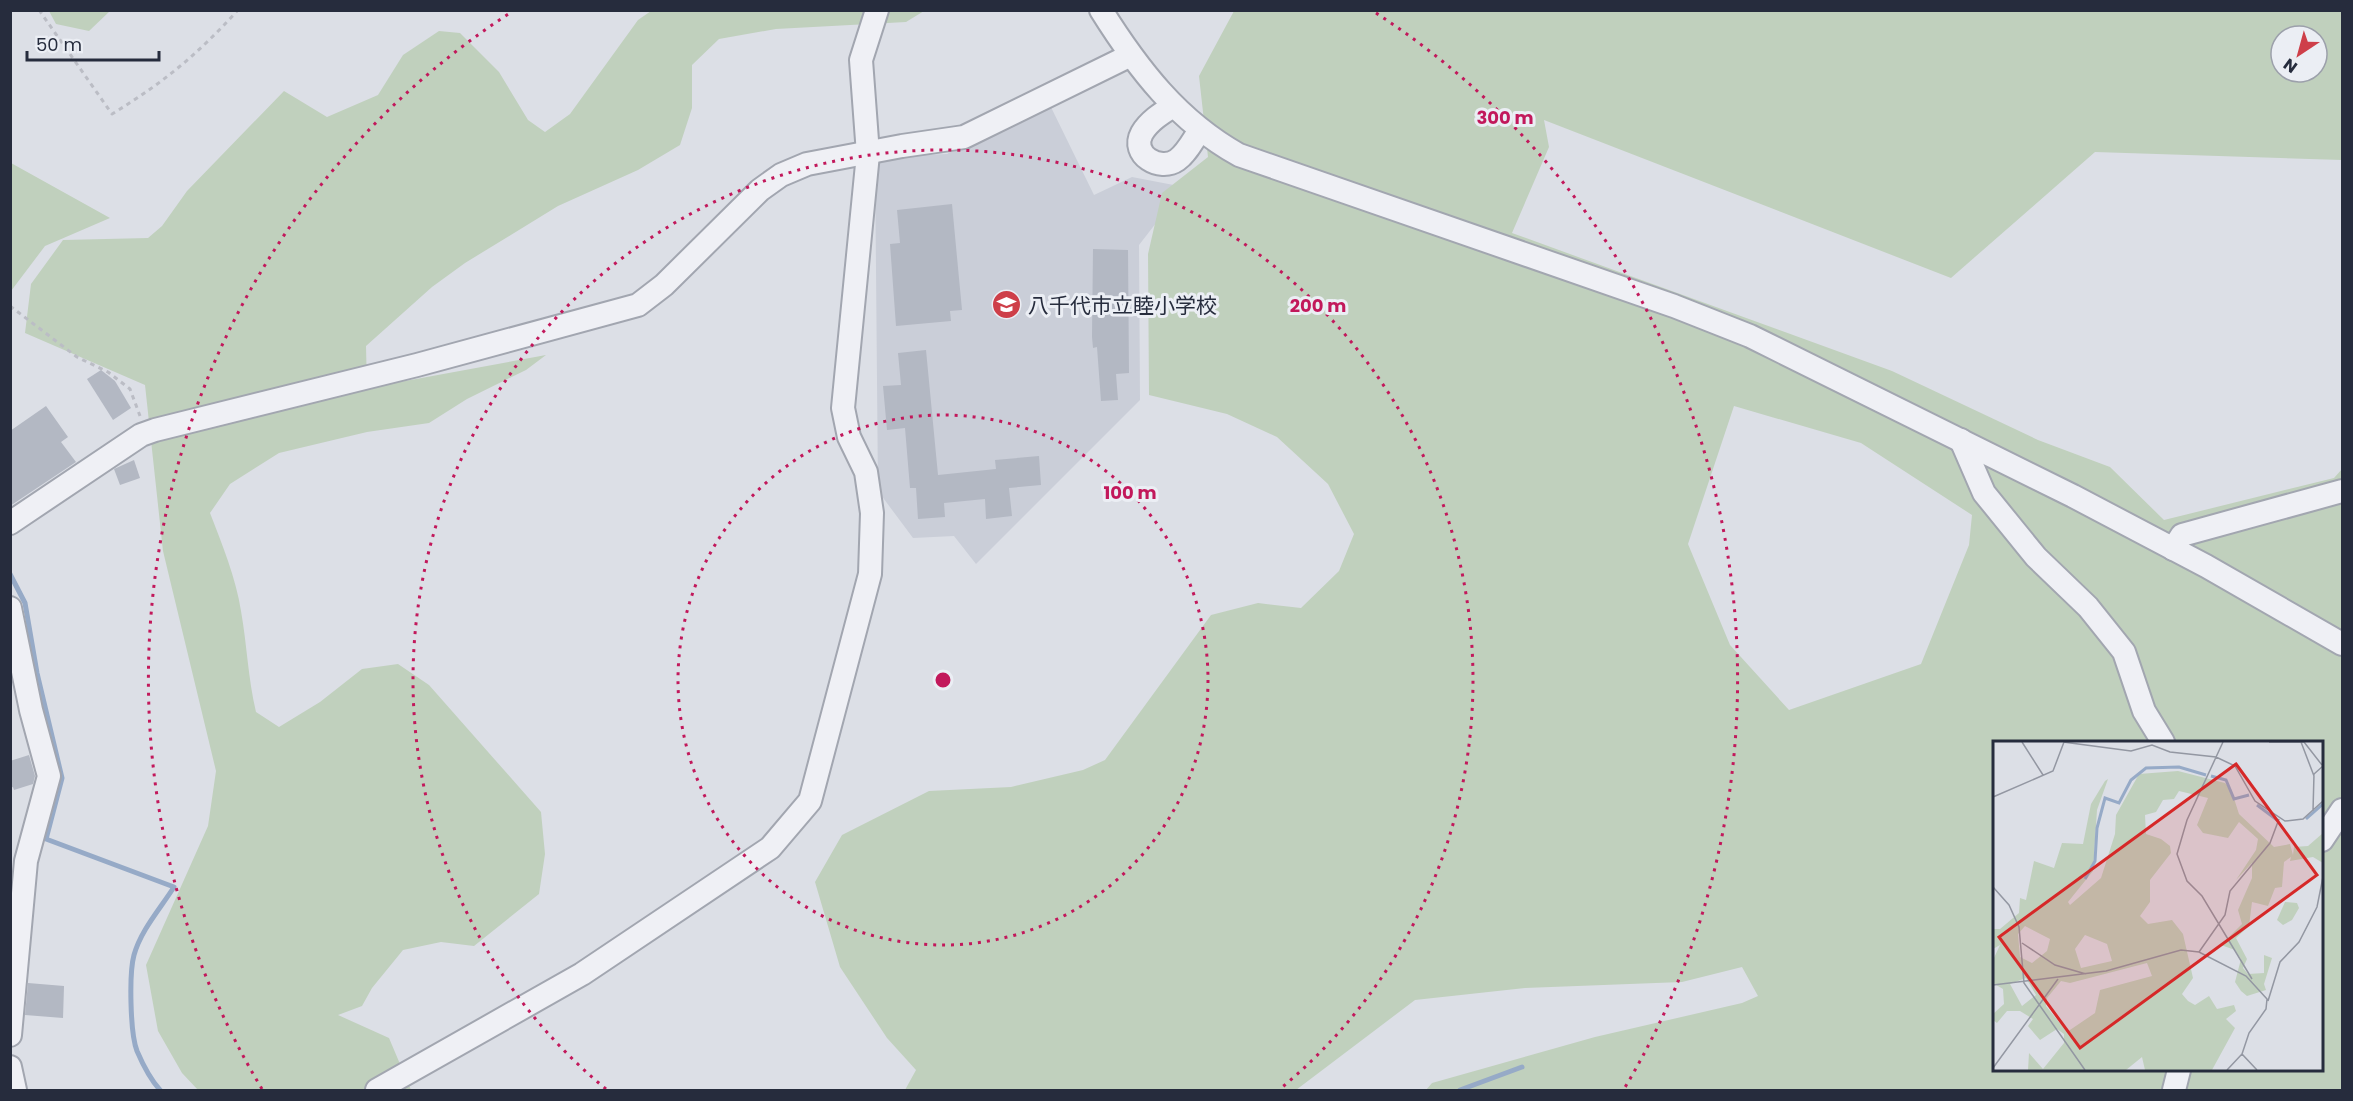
<svg xmlns="http://www.w3.org/2000/svg" width="2353" height="1101" font-family="Poppins,'Noto Sans JP',sans-serif">
	<style>
		.built { fill: #caced8 }
		.green { fill: #c0d0bd; fill-rule: evenodd }
		.lines { fill: none; stroke-linecap: round; stroke-linejoin: round }
		.stream { stroke: #96aac7; stroke-width: 5 }
		.building { fill: #b3b8c3 }
		.minor-casing { stroke: #a2a6b0; stroke-width: 26 }
		.path { stroke: #bbbdc5; stroke-width: 3; stroke-dasharray: 4.5 4.5; stroke-linecap: butt }
		.minor { stroke: #eff0f5; stroke-width: 22 }
		.ring { fill: none; stroke: #c2185b; stroke-width: 3; stroke-dasharray: 3 6 }
		.labels { text-anchor: middle; dominant-baseline: central; stroke-width: 6; stroke-linejoin: round; paint-order: stroke }
		.poi-label { font-size: 21px; fill: #262c3d; stroke: #ebeef4; text-anchor: start }
		.inset-river { fill: none; stroke: #96aac7; stroke-width: 3 }
		.inset-road { fill: none; stroke: #9397a2; stroke-width: 1.5 }
		.view { fill: #d62828; fill-opacity: 0.15; stroke: #d62828; stroke-width: 3 }
		.inset-edge { fill: none; stroke: #262c3d; stroke-width: 3 }
		.centre { fill: #c2185b; stroke: #ebeef4; stroke-width: 3 }
		.ring-label { font-size: 18px; text-anchor: middle; font-weight: bold; fill: #c2185b; stroke: #ebeef4; stroke-width: 6; stroke-linejoin: round; paint-order: stroke }
	</style>
	<rect width="100%" height="100%" fill="#dcdfe6"/>
	<!-- built -->
	<path class="built" d="M 1047,99 L 1094,195 L 1132,177 L 1184,187 L 1139,245 L 1140,400 L 976,564 L 954,536 L 913,538 L 878,491 L 875,157 L 947,154 Z"/>
	<!-- green -->
	<g class="green">
		<path d="M 49,11 L 110,11 L 89,31 L 56,24 Z"/>
		<path d="M 651,11 L 924,11 L 906,22 L 776,29 L 719,39 L 692,65 L 692,108 L 680,145 L 638,170 L 558,206 L 465,263 L 432,287 L 366,346 L 367,388 L 546,355 L 526,370 L 467,399 L 429,423 L 367,432 L 279,453 L 230,484 L 210,513 C 222,544 236,578 241,611 C 247,645 248,678 256,712 L 279,727 L 320,702 L 362,669 L 398,664 L 429,685 L 541,812 L 545,854 L 539,894 L 474,946 L 441,942 L 403,950 L 372,988 L 362,1006 L 338,1015 L 389,1038 L 411,1090 L 198,1090 L 182,1073 L 158,1031 L 146,965 L 208,826 L 216,771 L 163,551 L 145,385 L 25,333 L 31,284 L 63,240 L 148,238 L 162,226 L 187,191 L 284,91 L 327,117 L 378,95 L 403,55 L 439,31 L 460,33 L 499,72 L 528,120 L 545,132 L 570,114 L 638,20 Z"/>
		<path d="M 1234,11 L 2342,11 L 2342,160 L 2095,152 L 1951,278 L 1544,120 L 1549,147 L 1512,233 L 1892,371 L 2038,440 L 2110,467 L 2164,520 L 2334,478 L 2342,469 L 2342,1090 L 1426,1090 L 1432,1083 L 1595,1037 L 1742,1003 L 1758,996 L 1742,967 L 1682,982 L 1525,988 L 1415,1000 L 1296,1090 L 905,1090 L 916,1070 L 887,1038 L 840,967 L 815,882 L 842,835 L 929,791 L 1011,787 L 1083,770 L 1105,760 L 1211,615 L 1258,603 L 1301,608 L 1339,571 L 1354,534 L 1328,484 L 1277,437 L 1227,414 L 1149,395 L 1148,254 L 1162,193 L 1208,157 L 1199,76 ZM 2281,36 L 2317,36 L 2317,72 L 2281,72 ZM 1734,406 L 1861,443 L 1972,515 L 1969,545 L 1921,664 L 1789,710 L 1730,645 L 1688,544 ZM 1994,742 L 2322,742 L 2322,1070 L 1994,1070 Z"/>
		<path d="M 11,163 L 110,218 L 45,246 L 11,291 Z"/>
	</g>
	<g class="lines">
		<!-- stream -->
		<g class="stream">
			<path d="M 10,574 L 25,603 L 37,673 L 62,778 L 46,839 L 174,887 C 160,909 141,930 134,955 C 129,973 130,1033 137,1051 C 143,1065 150,1079 160,1090"/>
			<path d="M 1460,1090 L 1522,1067"/>
		</g>
	</g>
	<!-- building -->
	<g class="building">
		<path d="M 952,204 L 962,310 L 950,311 L 951,321 L 896,326 L 890,244 L 900,243 L 897,210 Z"/>
		<path d="M 1093,249 L 1128,250 L 1129,373 L 1116,374 L 1118,400 L 1101,401 L 1097,347 L 1093,348 L 1092,337 Z"/>
		<path d="M 926,350 L 938,475 L 996,469 L 995,460 L 1039,456 L 1041,485 L 1009,488 L 1012,516 L 986,519 L 985,499 L 944,503 L 945,517 L 918,519 L 916,488 L 910,488 L 905,428 L 887,430 L 883,386 L 901,385 L 898,353 Z"/>
		<path d="M 101,370 L 115,381 L 131,408 L 113,420 L 87,379 Z"/>
		<path d="M 46,406 L 68,437 L 61,442 L 76,462 L 10,506 L 10,431 Z"/>
		<path d="M 134,460 L 140,478 L 120,485 L 114,469 Z"/>
		<path d="M 29,755 L 35,776 L 33,784 L 14,790 L 13,787 L 10,788 L 10,761 Z"/>
		<path d="M 28,983 L 64,986 L 63,1018 L 25,1015 Z"/>
	</g>
	<g class="lines">
		<defs>
			<g id="minor">
				<path d="M 1101,10 C 1138,69 1178,121 1239,155 L 1674,306 L 1750,336 L 2073,496 L 2206,566 L 2342,644"/>
				<path d="M 1173,106 C 1162,113 1149,121 1142,133 C 1130,155 1160,172 1177,160 C 1187,153 1193,140 1200,130"/>
				<path d="M 1961,440 L 1984,493 L 2036,557 L 2088,607 L 2124,652 L 2144,711 L 2163,742"/>
				<path d="M 10,523 L 141,435 L 155,430 L 417,365 L 638,305 L 664,285 L 760,190 L 781,175 L 807,164 L 902,146 L 964,137 L 1129,56"/>
				<path d="M 2173,549 L 2182,535 L 2342,491"/>
				<path d="M 10,608 L 31,710 L 49,776 L 26,861 L 10,1035"/>
				<path d="M 2322,840 L 2342,810"/>
				<path d="M 10,1067 L 15,1090"/>
				<path d="M 377,1090 L 582,974 L 770,848 L 810,801 L 870,574 L 872,513 L 866,472 L 849,437 L 843,408 L 868,154 L 861,60 L 877,10"/>
				<path d="M 2174,1090 L 2179,1070"/>
			</g>
		</defs>
		<!-- minor casing -->
		<use href="#minor" class="minor-casing"/>
		<!-- path -->
		<g class="path">
			<path d="M 39,10 L 112,114 C 163,83 197,55 238,10"/>
			<path d="M 10,306 L 77,357 L 108,372 L 130,389 L 140,416"/>
		</g>
		<!-- minor -->
		<use href="#minor" class="minor"/>
	</g>
	<!-- distance rings -->
	<g class="ring">
		<circle cx="943" cy="680" r="265"/>
		<path d="M606 1089A530 530 0 1 1 1280 1089"/>
		<path d="M262 1089A795 795 0 0 1 510 13M1376 13A795 795 0 0 1 1624 1089"/>
	</g>
	<!-- icons -->
	<defs>
		<symbol id="school-disc" viewBox="-11 -11 22 22"><circle r="9.5" fill="#ce3f49" stroke="#ebeef4"/><path d="M0-5L7-2L0 1L-7-2ZM-4 1L0 2.5L4 1V4Q0 6-4 4Z" fill="#fff"/></symbol>
	</defs>
	<g fill-rule="evenodd">
		<use href="#school-disc" x="990" y="288" width="33" height="33"/>
	</g>
	<g class="labels">
		<!-- poi labels -->
		<g class="poi-label">
			<text x="1028" y="305">八千代市立睦小学校</text>
		</g>
	</g>
	<!-- overview -->
	<g transform="translate(1993 741)">
		<rect width="330" height="330" fill="#dcdfe6"/>
		<path d="M 185,30 L 232,42 L 238,48 L 246,73 L 281,106 L 297,103 L 300,114 L 301,106 L 315,105 L 330,92 L 330,122 L 320,116 L 297,120 L 298,116 L 291,121 L 289,146 L 282,147 L 275,165 L 259,161 L 256,185 L 243,197 L 254,218 L 250,227 L 255,233 L 271,232 L 271,214 L 279,217 L 271,243 L 273,249 L 254,255 L 248,250 L 242,241 L 248,218 L 242,209 L 228,204 L 249,183 L 245,169 L 259,137 L 259,122 L 243,139 L 263,109 L 265,98 L 246,81 L 235,97 L 210,92 L 204,84 L 215,57 L 186,50 L 181,58 L 170,59 L 163,71 L 152,74 L 153,93 L 168,98 L 177,105 L 178,112 L 157,139 L 157,161 L 147,175 L 155,183 L 179,179 L 190,193 L 200,237 L 189,253 L 195,260 L 202,264 L 216,255 L 224,268 L 241,264 L 243,270 L 233,278 L 242,287 L 219,329 L 152,329 L 149,316 L 133,329 L 35,329 L 36,312 L 50,328 L 71,302 L 71,293 L 64,288 L 47,299 L 35,285 L 40,278 L 27,270 L 14,270 L 4,282 L 0,279 L 0,273 L 11,263 L 10,248 L 0,242 L 0,219 L 7,204 L 0,208 L 0,188 L 7,188 L 26,172 L 27,157 L 33,159 L 41,120 L 61,127 L 69,102 L 90,103 L 98,63 L 112,40 L 115,38 L 104,69 L 100,130 L 75,161 L 77,164 L 108,137 L 122,93 L 123,74 L 146,33 ZM 32,185 L 57,198 L 54,210 L 39,222 L 27,216 L 25,193 ZM 92,194 L 114,203 L 119,220 L 88,227 L 82,208 ZM 154,222 L 159,235 L 107,249 L 102,272 L 74,291 L 53,265 L 54,257 L 68,240 L 77,242 ZM 33,237 L 43,254 L 29,265 L 17,243 ZM 292,161 L 304,162 L 306,167 L 299,179 L 290,184 L 284,179 Z" fill="#c0d0bd" fill-rule="evenodd"/>
		<path class="inset-river" d="M 218,35 L 233,39 L 241,58 L 256,54M 264,64 L 284,79M 313,78 L 330,63M 92,138 L 102,120 L 104,87 L 112,57 L 126,62 L 138,39 L 153,27 L 186,26 L 213,34"/>
		<path class="inset-road" d="M 29,1 L 50,34M 70,1 L 138,10 L 159,4 L 177,11 L 223,16 L 242,25 L 262,60 L 292,80 L 310,78 L 330,60M 230,1 L 194,79 L 184,113 L 194,140 L 209,155 L 259,238M 276,1 L 311,1M 308,1 L 321,35M 311,1 L 329,24M 0,56 L 60,30 L 71,1M 320,70 L 321,33 L 330,25M 0,146 L 16,164 L 26,186 L 31,242 L 92,329M 29,202 L 62,224 L 93,233M 206,211 L 232,174 L 237,150 L 277,102 L 286,78M 0,244 L 113,230 L 188,209 L 206,211 L 253,235 L 274,258 L 273,268 L 256,292 L 249,313 L 264,329M 275,260 L 287,221 L 306,201 L 324,166 L 330,136M 0,327 L 65,238M 234,329 L 249,313"/>
		<path class="view" d="M 243,23 L 324,134 L 87,307 L 6,196 Z"/>
		<rect width="330" height="330" class="inset-edge"/>
	</g>
	<circle cx="943" cy="680" r="9" class="centre"/>
	<g class="ring-label">
		<text x="1505" y="124">300 m</text>
		<text x="1318" y="312">200 m</text>
		<text x="1130" y="499">100 m</text>
	</g>
	<!-- border -->
	<rect width="2353" height="1101" fill="none" stroke="#262c3d" stroke-width="24"/>
	<!-- north arrow -->
	<g transform="translate(2299 54) rotate(216)"><circle r="28" fill="#ebeef4" stroke="#9ca0ab" stroke-width="1.5"/>
	<path d="M0-4.5L10 22L0 15L-10 22Z" fill="#ce3f49"/>
	<text y="-9" font-size="16" font-weight="bold" text-anchor="middle" fill="#262c3d">N</text>
	</g>
	<!-- scale -->
	<path d="M27 51v9h132v-9" fill="none" stroke="#262c3d" stroke-width="3"/>
	<text x="36" y="51" font-size="18" fill="#262c3d" stroke="#ebeef4" stroke-width="4.5" paint-order="stroke">50 m</text>
</svg>
